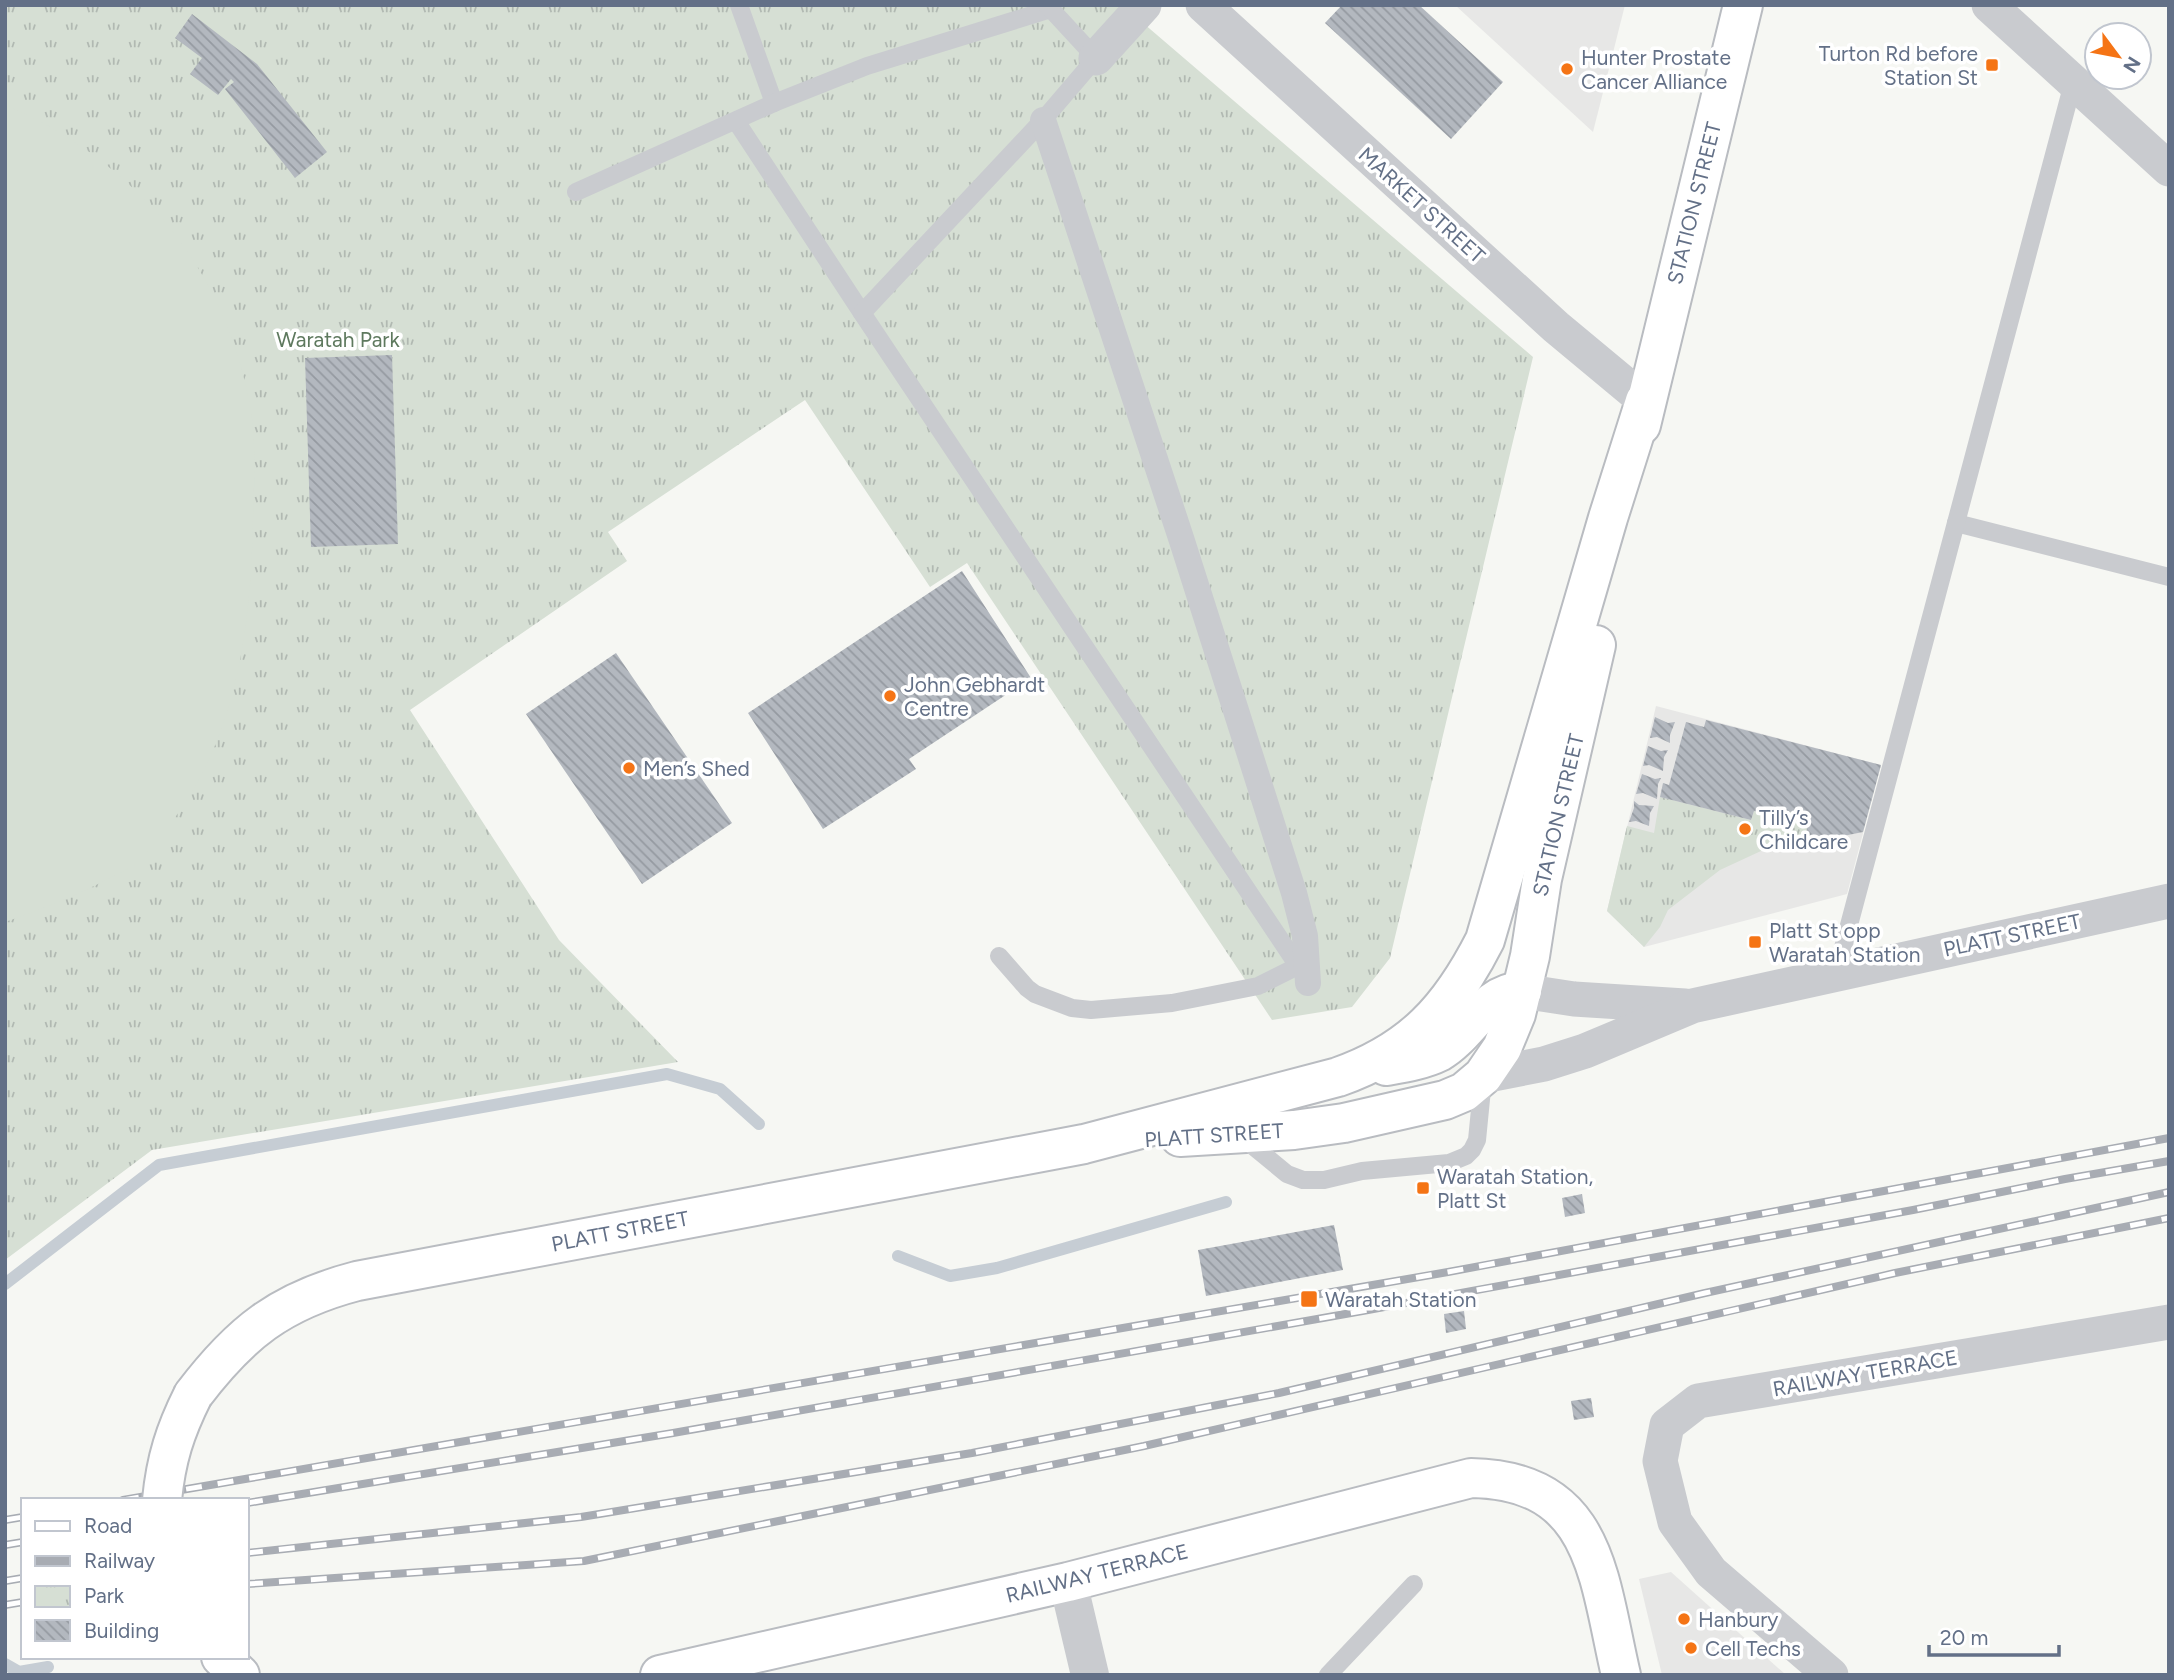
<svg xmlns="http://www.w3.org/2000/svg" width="2174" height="1680" font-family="Figtree,sans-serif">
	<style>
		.built { fill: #e7e7e6 }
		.park { fill: url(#park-tufts) }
		.garden { fill: #d6dfd4 }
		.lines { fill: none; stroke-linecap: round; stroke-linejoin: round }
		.stream { stroke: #c6cdd4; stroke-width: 12 }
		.building { fill: url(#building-back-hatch) }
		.primary-casing { stroke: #b9bcc1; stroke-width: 42 }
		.service { stroke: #c9cbcf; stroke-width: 18 }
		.pedestrian { stroke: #c9cbcf; stroke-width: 26 }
		.minor { stroke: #c9cbcf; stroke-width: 35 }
		.tertiary { stroke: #c9cbcf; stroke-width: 38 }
		.primary { stroke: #fff; stroke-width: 38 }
		.rail-casing { stroke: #a8acb3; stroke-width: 8 }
		.rail { stroke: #fff; stroke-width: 5; stroke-dasharray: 16; stroke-linecap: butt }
		.primary-bridge-casing { stroke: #b9bcc1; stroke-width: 42; stroke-linecap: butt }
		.primary-bridge { stroke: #fff; stroke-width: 38 }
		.poi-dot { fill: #f57415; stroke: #fff; stroke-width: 2.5 }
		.labels { text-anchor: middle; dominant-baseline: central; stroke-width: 7; stroke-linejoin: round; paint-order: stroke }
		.poi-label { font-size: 21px; fill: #637087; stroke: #fff; text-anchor: start }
		.street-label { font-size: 21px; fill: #637087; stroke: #fff }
		.park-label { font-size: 21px; fill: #5e795e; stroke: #fff }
	</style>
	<defs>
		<pattern id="park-tufts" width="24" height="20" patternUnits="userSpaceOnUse" patternTransform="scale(1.75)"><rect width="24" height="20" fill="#d6dfd4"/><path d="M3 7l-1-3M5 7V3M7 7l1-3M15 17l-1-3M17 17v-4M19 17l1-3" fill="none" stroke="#b1b9b2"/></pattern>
		<pattern id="building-back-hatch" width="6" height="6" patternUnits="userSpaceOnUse" patternTransform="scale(1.75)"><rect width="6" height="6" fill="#b3b8bf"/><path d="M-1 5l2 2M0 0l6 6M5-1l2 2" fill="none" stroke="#959aa1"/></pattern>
	</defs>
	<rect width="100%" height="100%" fill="#f6f7f3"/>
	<!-- built -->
	<g class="built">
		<path d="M 1455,5 L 1625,5 L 1593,132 Z"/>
		<path d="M 1656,706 L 1881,765 L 1847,894 L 1644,947 L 1607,911 Z"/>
		<path d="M 1671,1572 L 1786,1675 L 1662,1675 L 1639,1579 Z"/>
	</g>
	<!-- park -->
	<g class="park">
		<path d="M 5,5 L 1122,5 L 1533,357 L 1390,958 L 1352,1007 L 1272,1020 L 967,563 L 930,587 L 805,400 L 608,532 L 627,561 L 410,710 L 559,940 L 678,1062 L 152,1150 L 5,1260 Z"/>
		<path d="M 1660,797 L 1751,820 L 1754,811 L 1778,817 L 1779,809 L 1810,817 L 1803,844 L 1761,851 L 1720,870 L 1668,910 L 1660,927 L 1644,947 L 1607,911 L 1627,826 L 1654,833 Z"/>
	</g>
	<!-- garden -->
	<path class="garden" d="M 5,105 C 92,141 170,209 212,293 C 232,332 246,375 252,419 C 256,452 254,485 253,519 C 251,628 237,740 167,828 C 157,840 147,854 135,864 C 128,870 116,874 108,879 C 75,896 40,910 5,922 Z"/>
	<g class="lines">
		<!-- stream -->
		<g class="stream">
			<path d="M 898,1256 L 950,1276 L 997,1268 L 1226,1202"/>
			<path d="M 5,1284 L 159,1165 L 667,1074 L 720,1089 L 759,1124"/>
			<path d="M 5,1664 L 19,1672 L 48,1667"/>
		</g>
	</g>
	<!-- building -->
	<g class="building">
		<path d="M 1342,5 L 1419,5 L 1503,82 L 1451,139 L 1325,23 Z"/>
		<path d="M 192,14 L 257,64 L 327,152 L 295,178 L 225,89 L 234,82 L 231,79 L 218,95 L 190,74 L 202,58 L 175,38 Z"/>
		<path d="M 392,355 L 398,544 L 311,547 L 305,358 Z"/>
		<path d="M 962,571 L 1031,678 L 909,759 L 916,769 L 823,829 L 748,713 Z"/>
		<path d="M 616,653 L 732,823 L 642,884 L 526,714 Z"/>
		<path d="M 1655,717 L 1668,723 L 1675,722 L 1670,735 L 1670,743 L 1657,737 L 1650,738 Z"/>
		<path d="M 1706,720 L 1881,765 L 1863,832 L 1803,844 L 1810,817 L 1779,809 L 1778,817 L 1754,811 L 1751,820 L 1660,797 L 1663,783 L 1669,785 L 1686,722 L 1704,727 Z"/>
		<path d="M 1648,746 L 1661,751 L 1668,750 L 1664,757 L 1663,771 L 1649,765 L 1643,766 Z"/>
		<path d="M 1642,774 L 1655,779 L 1661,778 L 1658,784 L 1657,799 L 1643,793 L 1636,794 Z"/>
		<path d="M 1634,801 L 1639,805 L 1654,806 L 1650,813 L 1649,826 L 1636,821 L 1629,822 L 1634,808 Z"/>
		<path d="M 1582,1194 L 1585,1213 L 1565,1217 L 1562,1198 Z"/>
		<path d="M 1334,1225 L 1343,1270 L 1206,1296 L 1198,1250 Z"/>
		<path d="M 1464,1311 L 1466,1329 L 1446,1333 L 1444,1314 Z"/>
		<path d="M 1591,1398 L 1594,1417 L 1574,1420 L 1571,1401 Z"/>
	</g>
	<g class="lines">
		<defs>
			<g id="primary">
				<path d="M 1641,425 L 1743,5"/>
				<path d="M 1386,1066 C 1403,1063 1423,1060 1439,1052 C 1470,1034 1484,993 1522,991"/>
				<path d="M 1180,1137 L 1294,1130 L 1344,1123 L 1445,1100 L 1464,1092 L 1483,1076 L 1502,1048 L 1516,1014 L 1530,956 L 1542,879 L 1596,645"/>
				<path d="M 193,1395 C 240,1333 280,1301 357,1281 L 1084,1144 L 1338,1077 C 1412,1051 1450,1009 1485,940 L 1608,518 L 1645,401"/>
				<path d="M 221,1657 L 240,1675"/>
				<path d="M 660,1675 L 1068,1582 L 1471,1478 C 1597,1480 1598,1577 1621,1675"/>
			</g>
		</defs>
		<!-- primary casing -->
		<use href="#primary" class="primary-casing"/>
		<!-- service -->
		<g class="service">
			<path d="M 739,5 L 774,103"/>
			<path d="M 736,121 L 862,313 L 1298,966 L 1258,986 L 1172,1003 L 1091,1010 L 1072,1008 L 1035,994 L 1027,988 L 999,956"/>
			<path d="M 576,192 L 774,103 L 867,66 L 1051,9"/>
			<path d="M 862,313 L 1043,120 L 1096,58 L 1047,5"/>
			<path d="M 1956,523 L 2169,577"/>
			<path d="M 1836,974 L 2073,83"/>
			<path d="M 1242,1137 L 1287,1174 L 1303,1180 L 1324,1180 L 1362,1171 L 1449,1163 L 1466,1156 L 1472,1150 L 1477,1140 L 1483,1079"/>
			<path d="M 1328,1675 L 1414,1584"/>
		</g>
		<!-- pedestrian -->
		<path class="pedestrian" d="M 1043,120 L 1182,541 L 1294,893 L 1305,936 L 1308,983"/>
		<!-- minor -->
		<g class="minor">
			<path d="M 1203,5 L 1556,327 L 1645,401"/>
			<path d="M 1989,5 L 2169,169"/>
			<path d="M 1096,58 L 1144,5"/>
			<path d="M 1522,991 L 1574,999 L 1685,1006"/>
			<path d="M 1483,1076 L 1544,1064 L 1585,1051 L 1692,1006 L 2169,901"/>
			<path d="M 1831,1675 L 1711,1572 L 1675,1522 L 1660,1461 L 1667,1425 L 1698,1401 L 2169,1322"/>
		</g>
		<!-- tertiary -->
		<path class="tertiary" d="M 1068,1582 L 1090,1675"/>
		<!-- primary -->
		<use href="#primary" class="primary"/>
		<defs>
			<g id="rail">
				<path d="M 123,1500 L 1448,1272 L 2169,1138"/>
				<path d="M 247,1503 L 673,1433 L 1368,1310 L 1913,1210 L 2065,1179 L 2169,1161"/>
				<path d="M 5,1520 L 23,1517"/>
				<path d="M 5,1545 L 23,1542"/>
				<path d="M 247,1553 L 581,1517 L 972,1453 L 1279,1393 L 1705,1293 L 2169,1192"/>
				<path d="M 5,1581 L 23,1578"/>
				<path d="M 247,1584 L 584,1561 L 1144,1446 L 1895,1273 L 2169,1218"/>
				<path d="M 5,1605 L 23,1602"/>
			</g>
		</defs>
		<!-- rail casing -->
		<use href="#rail" class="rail-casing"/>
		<!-- rail -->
		<use href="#rail" class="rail"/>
		<defs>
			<path id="primary-bridge" d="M 162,1500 C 166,1459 175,1431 193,1395"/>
		</defs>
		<!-- primary-bridge casing -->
		<use href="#primary-bridge" class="primary-bridge-casing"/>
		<!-- primary-bridge -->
		<use href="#primary-bridge" class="primary-bridge"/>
	</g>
	<!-- markers -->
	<g class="poi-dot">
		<rect x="1985" y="58" width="14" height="14" rx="3.5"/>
		<circle cx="1567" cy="69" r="7"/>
		<circle cx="890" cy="696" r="7"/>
		<circle cx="629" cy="768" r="7"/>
		<circle cx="1745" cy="829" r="7"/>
		<rect x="1748" y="935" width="14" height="14" rx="3.5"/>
		<rect x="1416" y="1181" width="14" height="14" rx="3.5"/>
		<rect x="1300" y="1290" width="18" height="18" rx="3.5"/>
		<circle cx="1684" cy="1619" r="7"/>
		<circle cx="1691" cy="1648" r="7"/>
	</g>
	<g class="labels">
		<!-- poi labels -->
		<g class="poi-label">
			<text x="1978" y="53" text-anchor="end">Turton Rd before<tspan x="1978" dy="24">Station St</tspan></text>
			<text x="1581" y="57">Hunter Prostate<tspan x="1581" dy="24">Cancer Alliance</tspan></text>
			<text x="904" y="684">John Gebhardt<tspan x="904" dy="24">Centre</tspan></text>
			<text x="643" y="768">Men’s Shed</text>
			<text x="1759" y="817">Tilly’s<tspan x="1759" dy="24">Childcare</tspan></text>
			<text x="1769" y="930">Platt St opp<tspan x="1769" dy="24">Waratah Station</tspan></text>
			<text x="1437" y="1176">Waratah Station,<tspan x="1437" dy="24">Platt St</tspan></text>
			<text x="1325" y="1299">Waratah Station</text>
			<text x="1698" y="1619">Hanbury</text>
			<text x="1705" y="1648">Cell Techs</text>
		</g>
		<!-- street labels -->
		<g class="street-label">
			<text transform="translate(1694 203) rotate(-76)">STATION STREET</text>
			<text transform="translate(1422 205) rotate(42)">MARKET STREET</text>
			<text transform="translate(1558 815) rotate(-77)">STATION STREET</text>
			<text transform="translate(2012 935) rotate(-12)">PLATT STREET</text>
			<text transform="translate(1214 1135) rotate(-4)">PLATT STREET</text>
			<text transform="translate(620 1231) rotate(-11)">PLATT STREET</text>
			<text transform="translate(1865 1373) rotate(-10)">RAILWAY TERRACE</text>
			<text transform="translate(1097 1573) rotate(-14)">RAILWAY TERRACE</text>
		</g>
		<!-- park labels -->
		<g class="park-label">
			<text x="338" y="339">Waratah Park</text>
		</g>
	</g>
	<!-- border -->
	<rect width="2174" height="1680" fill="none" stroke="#637087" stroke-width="14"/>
	<!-- legend -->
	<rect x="21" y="1498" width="228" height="161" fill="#ffffff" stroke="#c1c6cf" stroke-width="2"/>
	<rect x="35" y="1521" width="35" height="10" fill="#ffffff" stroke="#c1c6cf" stroke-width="2"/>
	<text x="84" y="1533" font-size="21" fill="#637087">Road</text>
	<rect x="35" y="1556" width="35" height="10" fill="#a8acb3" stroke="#c1c6cf" stroke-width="2"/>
	<text x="84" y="1568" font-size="21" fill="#637087">Railway</text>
	<rect x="35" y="1586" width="35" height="21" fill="url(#park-tufts)" stroke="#c1c6cf" stroke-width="2"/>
	<text x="84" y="1603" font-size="21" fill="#637087">Park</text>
	<rect x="35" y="1620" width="35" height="21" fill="url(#building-back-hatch)" stroke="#c1c6cf" stroke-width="2"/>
	<text x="84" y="1638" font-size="21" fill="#637087">Building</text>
	<!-- north arrow -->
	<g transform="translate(2118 56) rotate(122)"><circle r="33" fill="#ffffff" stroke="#c1c6cf" stroke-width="2"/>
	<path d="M0-5L12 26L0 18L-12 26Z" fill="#f57415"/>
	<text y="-10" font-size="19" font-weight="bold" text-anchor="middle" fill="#637087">N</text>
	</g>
	<!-- scale -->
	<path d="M1929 1645v10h130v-10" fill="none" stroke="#637087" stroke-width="3.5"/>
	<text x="1940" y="1645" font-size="21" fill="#637087" stroke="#ffffff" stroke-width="5" paint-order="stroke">20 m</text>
</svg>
